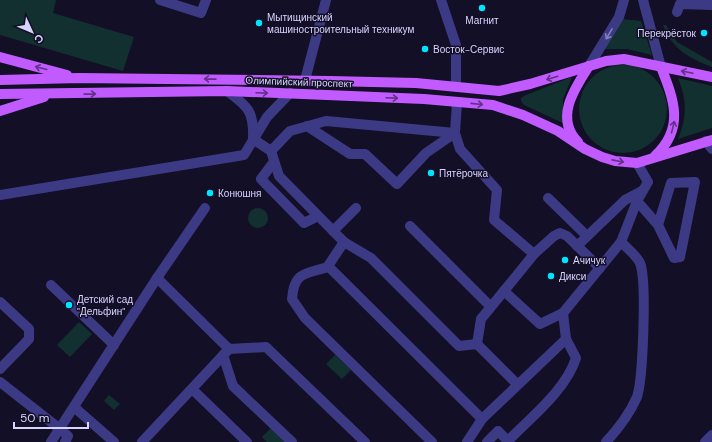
<svg xmlns="http://www.w3.org/2000/svg" width="712" height="442" font-family="'DM Sans',sans-serif">
	<style>
		.green { fill: #12302f }
		.lines { fill: none; stroke-linecap: round; stroke-linejoin: round }
		.minor { stroke: #3d3a85; stroke-width: 10 }
		.major { stroke: #c25bff; stroke-width: 10 }
		.oneway { stroke: #837fbc }
		.oneway2 { stroke: #623188 }
		.poi-dot { fill: #00e5ff; stroke: #130f26; stroke-width: 1.5 }
		.labels { text-anchor: middle; dominant-baseline: central; stroke-width: 3; stroke-linejoin: round; paint-order: stroke }
		.poi-label { font-size: 10px; fill: #d9d4ff; stroke: #130f26; text-anchor: start }
		.street-label { font-size: 10px; fill: #d9d4ff; stroke: #130f26 }
	</style>
	<rect width="100%" height="100%" fill="#130f26"/>
	<!-- green -->
	<g class="green">
		<path d="M 0,0 L 56,0 L 53,13 L 134,37 L 123,71 L 0,35 Z"/>
		<path d="M 622,19 L 641,21 L 652,55 L 627,49 L 605,49 Z"/>
		<path d="M 663,25 L 666,25 L 677,42 L 712,62 L 712,67 C 690,59 671,48 663,25 Z"/>
		<circle cx="623" cy="109" r="44"/>
		<path d="M 572,77 L 563,99 L 563,123 L 524,105 L 521,101 L 521,98 L 526,95 Z"/>
		<path d="M 678,78 L 712,86 L 712,128 L 678,139 C 687,117 687,100 678,78 Z"/>
		<circle cx="258" cy="218" r="10"/>
		<path d="M 79,322 L 92,334 L 70,357 L 57,345 Z"/>
		<path d="M 335,355 L 351,370 L 342,379 L 326,364 Z"/>
		<path d="M 109,395 L 120,404 L 114,410 L 104,401 Z"/>
		<path d="M 271,428 L 286,442 L 267,442 L 262,437 Z"/>
	</g>
	<g class="lines">
		<!-- minor -->
		<g class="minor">
			<path d="M 160,0 L 201,13 L 206,0"/>
			<path d="M 441,0 L 456,45 L 456,87"/>
			<path d="M 643,0 L 661,67"/>
			<path d="M 677,12 L 680,4 L 712,5"/>
			<path d="M 589,66 L 619,17 L 624,0"/>
			<path d="M 305,80 L 326,0"/>
			<path d="M 227,91 C 249,107 254,112 253,139 L 271,151 L 279,176 L 344,242 L 328,266 L 482,419"/>
			<path d="M 457,102 L 455,133 L 460,149 L 497,190 L 494,220 L 534,254 L 504,291 L 540,324 L 563,313"/>
			<path d="M 706,141 L 712,149"/>
			<path d="M 271,151 L 290,131 L 326,121 L 455,133 L 426,153 L 397,184 L 365,154 L 350,154 L 307,126"/>
			<path d="M 273,163 L 261,179 L 304,223 L 318,216"/>
			<path d="M 0,195 L 244,155 L 267,117 L 290,93"/>
			<path d="M 548,198 L 587,236"/>
			<path d="M 637,201 L 658,225 L 671,183 L 695,182 L 680,257 L 674,258 L 658,225"/>
			<path d="M 410,226 L 490,306"/>
			<path d="M 333,231 L 356,208"/>
			<path d="M 344,242 L 371,258 L 459,346 L 477,344 L 517,384"/>
			<path d="M 577,246 L 625,200 L 642,191"/>
			<path d="M 534,254 L 554,236 L 560,233 L 567,236 L 600,268"/>
			<path d="M 328,267 C 306,274 294,271 292,299 L 305,318 L 432,442"/>
			<path d="M 157,278 L 229,349 L 266,347 L 365,442"/>
			<path d="M 51,285 L 114,345"/>
			<path d="M 0,302 L 29,329 L 29,339 L 0,369"/>
			<path d="M 477,344 L 481,319 L 504,291"/>
			<path d="M 223,355 L 233,386 L 292,442"/>
			<path d="M 0,382 L 60,429 L 68,436 L 65,442"/>
			<path d="M 192,389 L 247,442"/>
			<path d="M 74,407 L 114,442"/>
			<path d="M 508,441 C 531,417 566,390 576,358 L 566,339"/>
			<path d="M 51,442 L 157,278 L 205,208"/>
			<path d="M 142,442 L 229,349"/>
			<path d="M 467,442 L 482,419 L 566,339 L 563,313 L 621,242 L 637,201 L 648,182 L 637,163"/>
			<path d="M 487,442 L 498,431 L 509,442"/>
			<path d="M 606,442 C 619,428 629,415 637,397 C 643,379 647,280 640,263 C 637,256 627,248 621,242"/>
			<path d="M 705,442 L 712,435"/>
		</g>
		<!-- major -->
		<g class="major">
			<path d="M 0,57 L 67,75"/>
			<path d="M 0,80 L 79,78 L 330,81 L 416,83 L 499,91 L 530,84 L 606,61 L 624,59 L 712,77"/>
			<path d="M 0,94 L 227,91 L 424,99 L 493,105 L 523,115 L 558,131 L 585,149 L 602,157 L 615,161 L 637,163 L 712,140"/>
			<path d="M 0,111 L 44,97"/>
			<path d="M 578,142 C 554,118 575,88 589,66"/>
			<path d="M 655,156 C 685,128 674,100 661,67"/>
		</g>
	</g>
	<!-- one-way arrows -->
	<defs><path id="oneway-shaft" d="M-6 0H5M1.5-3L5.5 0L1.5 3" fill="none" stroke-width="1.6" stroke-linecap="round" stroke-linejoin="round"/></defs>
	<use class="oneway" href="#oneway-shaft" transform="translate(609 34) rotate(120)"/>
	<g class="oneway2">
		<use href="#oneway-shaft" transform="translate(41 68) rotate(-165)"/>
		<use href="#oneway-shaft" transform="translate(687 72) rotate(-168)"/>
		<use href="#oneway-shaft" transform="translate(552 78) rotate(163)"/>
		<use href="#oneway-shaft" transform="translate(210 79) rotate(-179)"/>
		<use href="#oneway-shaft" transform="translate(262 93) rotate(2)"/>
		<use href="#oneway-shaft" transform="translate(90 94) rotate(-1)"/>
		<use href="#oneway-shaft" transform="translate(392 98) rotate(2)"/>
		<use href="#oneway-shaft" transform="translate(477 104) rotate(6)"/>
		<use href="#oneway-shaft" transform="translate(673 127) rotate(-76)"/>
		<use href="#oneway-shaft" transform="translate(618 161) rotate(11)"/>
	</g>
	<!-- markers -->
	<g class="poi-dot">
		<circle cx="482" cy="8" r="4"/>
		<circle cx="259" cy="23" r="4"/>
		<circle cx="704" cy="33" r="4"/>
		<circle cx="425" cy="49" r="4"/>
		<circle cx="431" cy="173" r="4"/>
		<circle cx="210" cy="193" r="4"/>
		<circle cx="565" cy="260" r="4"/>
		<circle cx="551" cy="276" r="4"/>
		<circle cx="69" cy="305" r="4"/>
	</g>
	<g class="labels">
		<!-- poi labels -->
		<g class="poi-label">
			<text x="267" y="17">Мытищинский<tspan x="267" dy="12">машиностроительный техникум</tspan></text>
			<text x="482" y="20" text-anchor="middle">Магнит</text>
			<text x="696" y="33" text-anchor="end">Перекрёсток</text>
			<text x="433" y="49">Восток-Сервис</text>
			<text x="439" y="173">Пятёрочка</text>
			<text x="218" y="193">Конюшня</text>
			<text x="573" y="260">Ачичук</text>
			<text x="559" y="276">Дикси</text>
			<text x="77" y="299">Детский сад<tspan x="77" dy="12">"Дельфин"</tspan></text>
		</g>
		<!-- street labels -->
		<g class="street-label">
			<text transform="translate(299 82) rotate(2)">Олимпийский проспект</text>
		</g>
	</g>
	<!-- north arrow -->
	<g transform="translate(32 32) rotate(134)" stroke="#130f26" stroke-width="3" paint-order="stroke">
	<path d="M0-3L7 15L0 10L-7 15Z" fill="#d9d4ff"/>
	<text y="-6" font-size="11" font-weight="bold" text-anchor="middle" fill="#d9d4ff">С</text>
	</g>
	<!-- scale -->
	<path d="M14 422v6h74v-6" fill="none" stroke="#d9d4ff" stroke-width="2"/>
	<text x="20" y="422" font-size="12" fill="#d9d4ff" stroke="#130f26" stroke-width="3" paint-order="stroke">50 m</text>
</svg>
